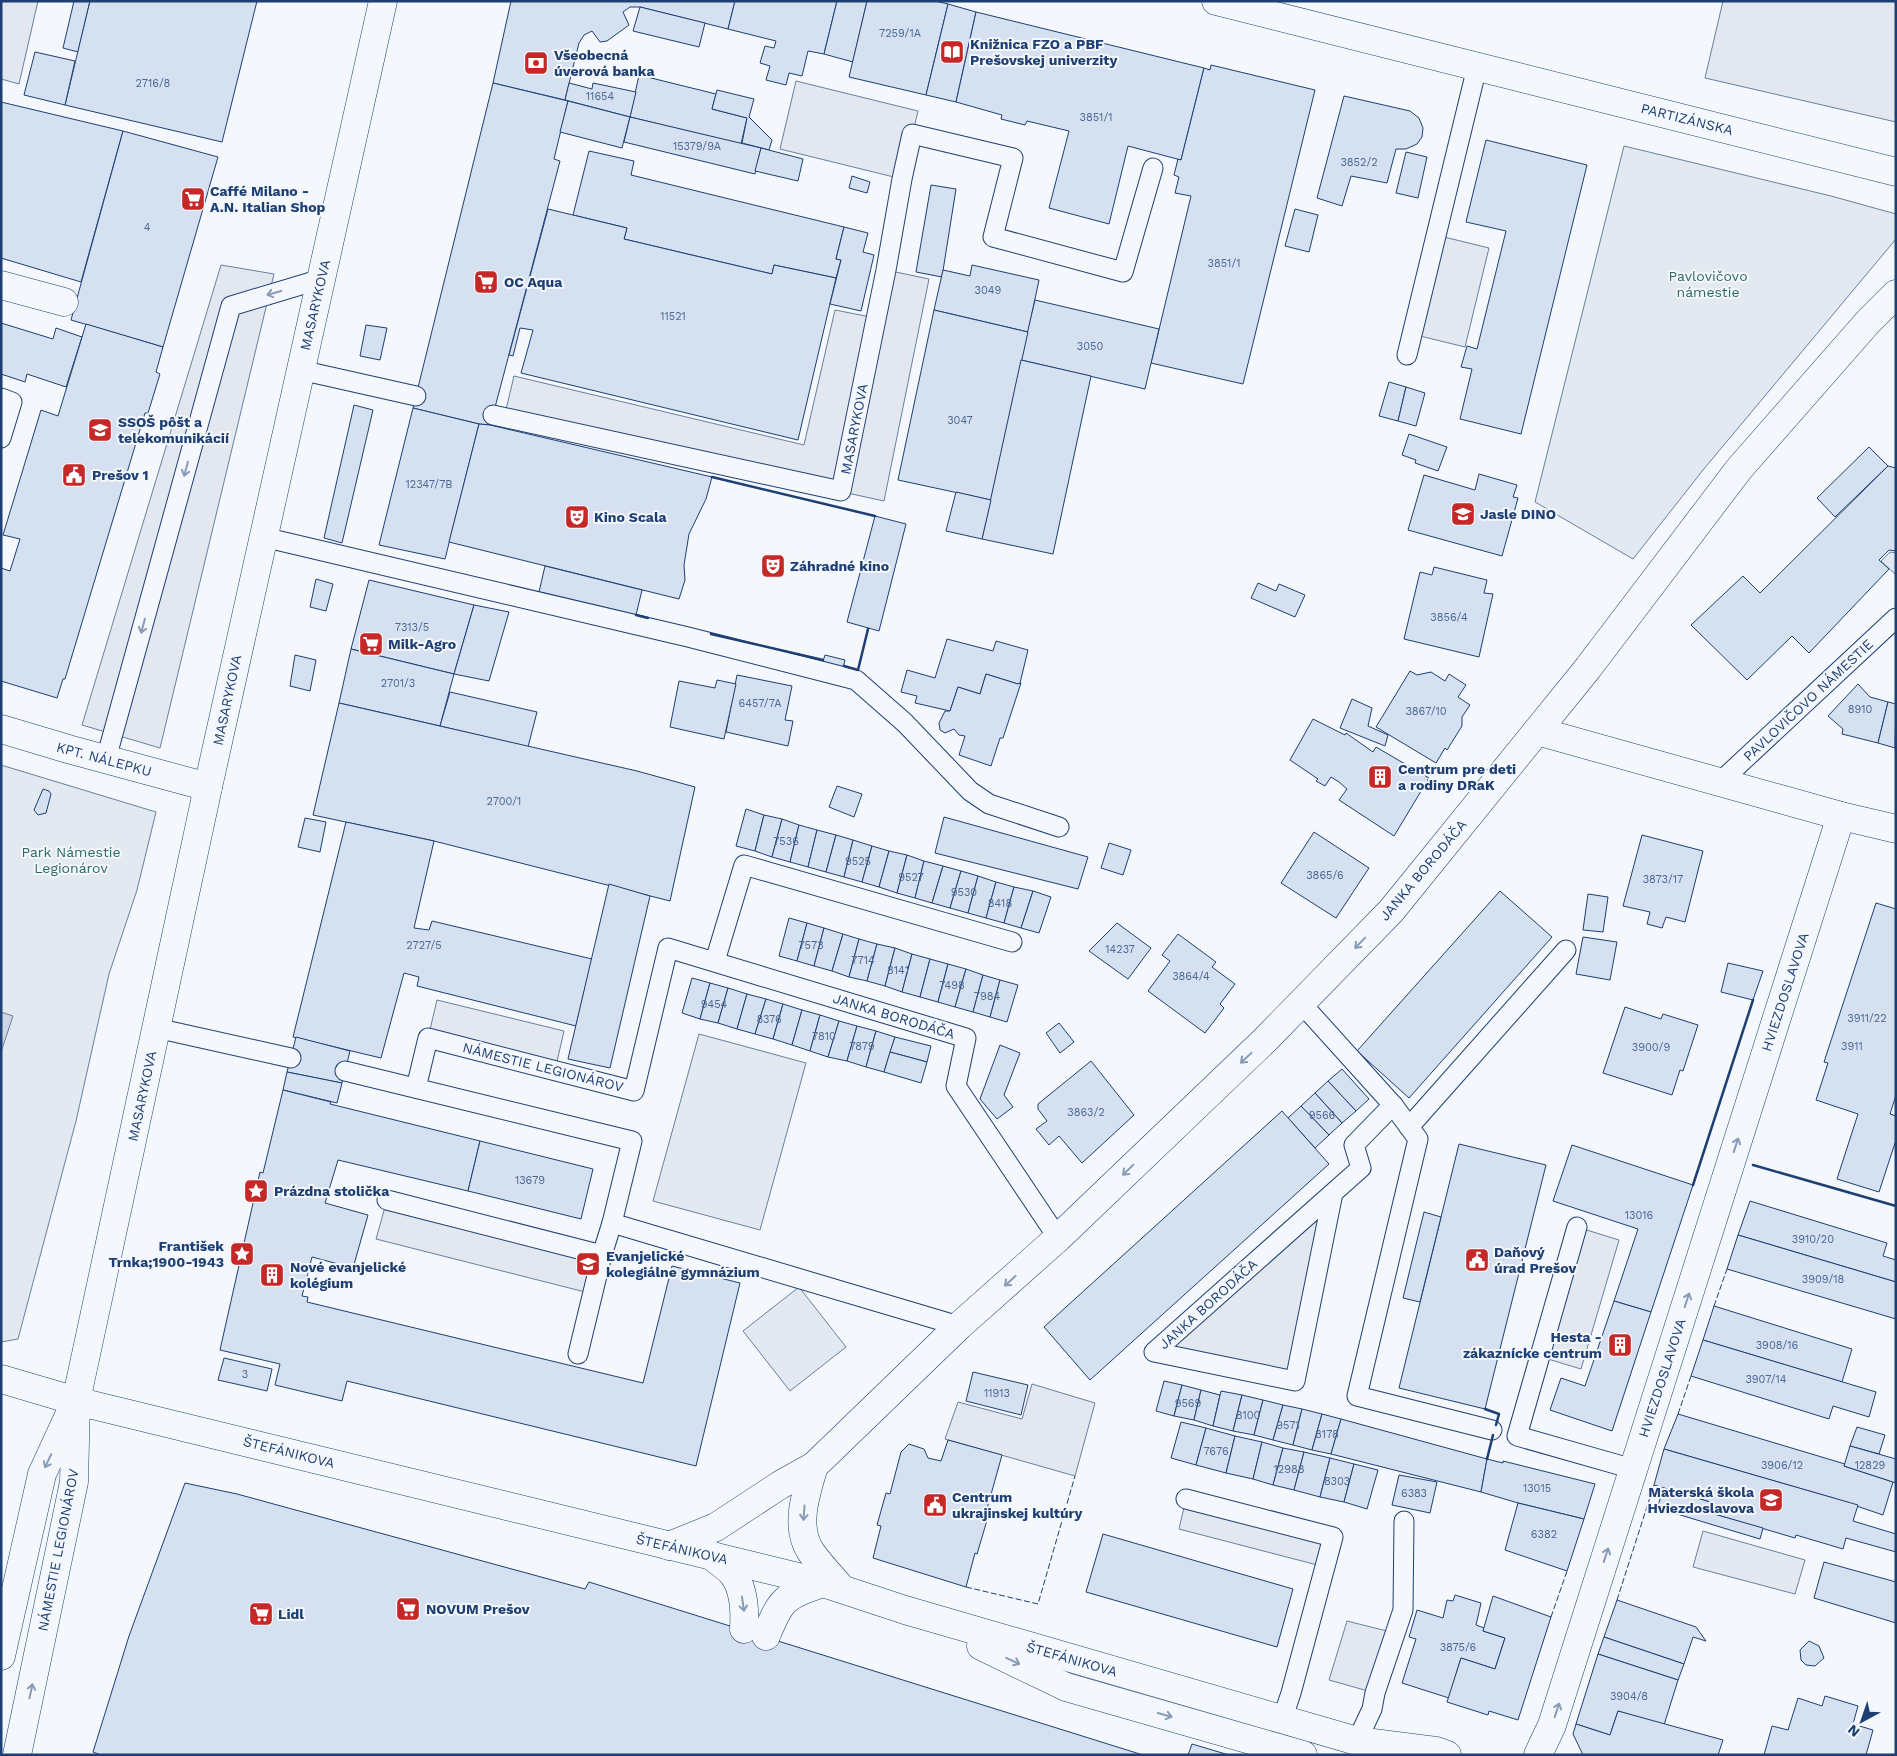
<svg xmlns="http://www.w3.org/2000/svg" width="1897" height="1756" font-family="'Work Sans',sans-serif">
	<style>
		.green { fill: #e3e9f0; stroke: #687fa3 }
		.parking { fill: #e3e8f0; stroke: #687fa3 }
		.water { fill: #cfd7e4; stroke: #687fa3 }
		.building { fill: #d5e0f0; stroke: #1d3f73 }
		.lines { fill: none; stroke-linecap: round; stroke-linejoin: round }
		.service-casing { stroke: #1d3f73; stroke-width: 21 }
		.minor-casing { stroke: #1d3f73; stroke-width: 29 }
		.service { stroke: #f4f7fb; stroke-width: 19 }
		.minor { stroke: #f4f7fb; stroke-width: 28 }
		.fence { stroke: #1d3f73; stroke-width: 1; stroke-dasharray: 6 2.5; stroke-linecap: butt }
		.wall { stroke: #1d3f73; stroke-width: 2.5 }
		.oneway { stroke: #889bb7 }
		.labels { text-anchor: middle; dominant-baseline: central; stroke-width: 4; stroke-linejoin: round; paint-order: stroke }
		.number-label { font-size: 11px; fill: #4b6792 }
		.poi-label { font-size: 14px; font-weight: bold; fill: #1d3f73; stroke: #f4f7fb; text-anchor: start }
		.street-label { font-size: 14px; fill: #1d3f73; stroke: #f4f7fb }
		.park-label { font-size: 14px; fill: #2c6c60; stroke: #f4f7fb }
	</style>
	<rect width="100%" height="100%" fill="#f4f7fb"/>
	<!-- green -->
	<g class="green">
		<path d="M 1624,146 L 1831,196 L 1896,214 L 1896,239 L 1703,470 L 1633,559 L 1535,502 Z"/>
		<path d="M 1,765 L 156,812 L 137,890 L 109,974 L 76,1121 L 18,1339 L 1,1342 Z"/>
		<path d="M 699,1034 L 806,1063 L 760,1230 L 653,1201 Z"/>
		<path d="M 799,1287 L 846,1347 L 790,1391 L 743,1331 Z"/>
		<path d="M 1703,1531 L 1805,1560 L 1795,1594 L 1693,1567 Z"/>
	</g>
	<!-- parking -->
	<g class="parking">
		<path d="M 1,1 L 38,1 L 19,84 L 1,79 Z"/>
		<path d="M 1723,1 L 1896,1 L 1896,122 L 1705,78 Z"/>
		<path d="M 796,81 L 918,111 L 902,179 L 780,149 Z"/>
		<path d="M 1436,235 L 1489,248 L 1465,347 L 1412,334 Z"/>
		<path d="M 221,265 L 274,274 L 160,748 L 82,725 Z"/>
		<path d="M 886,270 L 929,279 L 884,501 L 504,418 L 514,376 L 804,445 L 835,310 L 876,318 Z"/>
		<path d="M 1890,552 L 1896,553 L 1896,575 L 1881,561 Z"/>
		<path d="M 437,1000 L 564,1031 L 555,1070 L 428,1038 Z"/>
		<path d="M 1333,1193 L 1295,1381 L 1154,1352 Z"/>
		<path d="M 387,1200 L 602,1255 L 593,1294 L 376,1239 Z"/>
		<path d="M 1577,1227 L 1619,1240 L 1581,1369 L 1538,1356 Z"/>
		<path d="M 1032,1384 L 1095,1403 L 1075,1476 L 945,1439 L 958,1402 L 1022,1419 Z"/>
		<path d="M 1186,1499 L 1333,1537 L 1325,1567 L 1179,1529 Z"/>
		<path d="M 1347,1621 L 1395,1633 L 1375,1693 L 1329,1680 Z"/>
	</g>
	<!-- water -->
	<path class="water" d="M 1,1012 L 13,1016 L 1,1052 Z"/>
	<!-- building -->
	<g class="building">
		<path d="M 74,1 L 90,1 L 78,52 L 63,48 Z"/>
		<path d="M 90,1 L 257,1 L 222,142 L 65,105 Z"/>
		<path d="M 511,1 L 735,1 L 728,29 L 640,7 L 630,7 L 623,12 L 629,25 L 607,41 L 600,42 L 592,31 L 584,35 L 579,43 L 565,100 L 493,83 Z"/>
		<path d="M 735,1 L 837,1 L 824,54 L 808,51 L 802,76 L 789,73 L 786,85 L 766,80 L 770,66 L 760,63 L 765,46 L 774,48 L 776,41 L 728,29 Z"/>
		<path d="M 837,1 L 867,1 L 853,62 L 824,54 Z"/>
		<path d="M 867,1 L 935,1 L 948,4 L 926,95 L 849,77 Z"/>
		<path d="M 948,4 L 976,12 L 956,102 L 926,95 Z"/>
		<path d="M 640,7 L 705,23 L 699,47 L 633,31 Z"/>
		<path d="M 976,12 L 1204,68 L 1181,160 L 1128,146 L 1109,224 L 1049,208 L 1069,131 L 1027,121 L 1025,125 L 1001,119 L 1002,115 L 956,102 Z"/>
		<path d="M 35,52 L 75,61 L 65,105 L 24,95 Z"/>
		<path d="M 1211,65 L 1315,90 L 1243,384 L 1151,363 L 1191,196 L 1175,193 L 1179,177 L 1174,175 L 1178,159 L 1181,160 L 1204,68 L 1210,70 Z"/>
		<path d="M 639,75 L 716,94 L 712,109 L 747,118 L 741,144 L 630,117 Z"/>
		<path d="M 493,83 L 568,101 L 554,159 L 560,161 L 493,415 L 490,425 L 479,424 L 413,408 Z"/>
		<path d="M 569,83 L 592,89 L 593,83 L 636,92 L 630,117 L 565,100 Z"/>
		<path d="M 717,90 L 754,99 L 749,117 L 772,140 L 769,150 L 742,143 L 747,118 L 712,109 Z"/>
		<path d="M 1344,96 L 1410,111 L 1419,118 L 1423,128 L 1422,137 L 1417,144 L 1406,149 L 1396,149 L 1387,183 L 1351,176 L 1342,206 L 1317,198 Z"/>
		<path d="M 568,101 L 630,117 L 622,148 L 560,132 Z"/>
		<path d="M 1,102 L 123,131 L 81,282 L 1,258 Z"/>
		<path d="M 630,117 L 761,148 L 755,174 L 624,142 Z"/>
		<path d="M 123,131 L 218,157 L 163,347 L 71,320 Z"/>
		<path d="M 1486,140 L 1587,165 L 1521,434 L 1460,419 L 1472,369 L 1461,367 L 1467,346 L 1477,349 L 1506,231 L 1466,222 Z"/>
		<path d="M 761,148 L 803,159 L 798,181 L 755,171 Z"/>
		<path d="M 589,151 L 634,161 L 631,175 L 844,227 L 836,259 L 841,260 L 836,278 L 774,265 L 772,274 L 624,239 L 627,228 L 573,215 Z"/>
		<path d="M 1406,152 L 1427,157 L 1418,198 L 1396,193 Z"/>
		<path d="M 852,176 L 870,182 L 867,193 L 849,188 Z"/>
		<path d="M 931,185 L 956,189 L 942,277 L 916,272 Z"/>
		<path d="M 548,209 L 627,228 L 624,239 L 772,274 L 774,265 L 836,278 L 798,440 L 521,373 L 533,330 L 520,328 L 513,356 L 509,355 Z"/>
		<path d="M 1295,209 L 1318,215 L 1309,252 L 1285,246 Z"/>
		<path d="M 844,227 L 868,233 L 863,252 L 874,255 L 861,311 L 830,304 L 841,260 L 836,259 Z"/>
		<path d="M 972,265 L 1039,280 L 1028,332 L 934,310 L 943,270 L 970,276 Z"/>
		<path d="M 1035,300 L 1159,329 L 1145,389 L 1021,360 Z"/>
		<path d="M 934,310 L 1028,332 L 991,500 L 898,480 Z"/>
		<path d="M 1,323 L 53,339 L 56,328 L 82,337 L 66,387 L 27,374 L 25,382 L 1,374 Z"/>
		<path d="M 86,324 L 163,347 L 156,372 L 160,374 L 148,413 L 145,413 L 65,679 L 63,679 L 57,698 L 1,681 L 1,568 L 10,571 L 20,539 L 3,535 L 41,410 L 58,416 Z"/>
		<path d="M 366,325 L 387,328 L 380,360 L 360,356 Z"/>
		<path d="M 1021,360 L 1091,376 L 1053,554 L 982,539 Z"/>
		<path d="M 1389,382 L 1406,387 L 1398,421 L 1379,416 Z"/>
		<path d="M 1406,387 L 1425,393 L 1416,426 L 1398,421 Z"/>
		<path d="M 354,405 L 373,410 L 342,543 L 324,538 Z"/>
		<path d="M 413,408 L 479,424 L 445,559 L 379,545 Z"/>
		<path d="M 479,424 L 490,425 L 712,477 L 706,499 L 689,534 L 684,565 L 685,580 L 679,599 L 449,542 Z"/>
		<path d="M 1409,434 L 1447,447 L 1438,471 L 1415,463 L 1416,460 L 1402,455 Z"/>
		<path d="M 1869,447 L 1888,466 L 1835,517 L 1817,498 Z"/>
		<path d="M 1888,466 L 1896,468 L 1896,551 L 1889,550 L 1879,560 L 1889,569 L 1809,653 L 1792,636 L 1747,680 L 1691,625 L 1743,576 L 1760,593 Z"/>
		<path d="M 1479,474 L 1517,485 L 1513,497 L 1518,498 L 1502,556 L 1408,530 L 1424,475 L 1475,490 Z"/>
		<path d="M 956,492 L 991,500 L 982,539 L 946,531 Z"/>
		<path d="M 875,516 L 906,524 L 879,631 L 847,622 Z"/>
		<path d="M 545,566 L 642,590 L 636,615 L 539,592 Z"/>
		<path d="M 1434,567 L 1487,580 L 1484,593 L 1493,594 L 1479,657 L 1404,639 L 1420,572 L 1432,575 Z"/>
		<path d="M 316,579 L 333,584 L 326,611 L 310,607 Z"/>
		<path d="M 369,580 L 474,605 L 454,674 L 351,649 Z"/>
		<path d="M 1258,583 L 1276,591 L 1279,584 L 1305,595 L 1295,617 L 1251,598 Z"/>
		<path d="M 474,605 L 509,612 L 489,681 L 454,674 Z"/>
		<path d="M 947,639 L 993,651 L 996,641 L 1028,650 L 1020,683 L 1018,684 L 986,674 L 980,694 L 958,687 L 950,711 L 915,703 L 917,696 L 901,692 L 907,670 L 935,678 Z"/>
		<path d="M 351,649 L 454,674 L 440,726 L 339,703 Z"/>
		<path d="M 295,655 L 316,660 L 310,691 L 290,686 Z"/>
		<path d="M 825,655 L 845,660 L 843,668 L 822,664 Z"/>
		<path d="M 1410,671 L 1417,675 L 1431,672 L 1445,681 L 1449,674 L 1466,685 L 1458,697 L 1470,705 L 1462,717 L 1462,726 L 1447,750 L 1445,748 L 1436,763 L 1376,727 Z"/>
		<path d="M 986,674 L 1018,684 L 1021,683 L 1003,738 L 1000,738 L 991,766 L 959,755 L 965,736 L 959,735 L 954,729 L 945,733 L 940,730 L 939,723 L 945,711 L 950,711 L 958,687 L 980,694 Z"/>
		<path d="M 737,675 L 792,686 L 785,720 L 793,721 L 788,746 L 726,732 Z"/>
		<path d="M 717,680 L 736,684 L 724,739 L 670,727 L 679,681 L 715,688 Z"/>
		<path d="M 1858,684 L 1870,697 L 1888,702 L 1878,743 L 1842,734 L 1843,729 L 1828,716 Z"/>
		<path d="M 450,692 L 537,712 L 528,747 L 440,726 Z"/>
		<path d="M 1352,699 L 1372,708 L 1368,726 L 1388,735 L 1385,746 L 1340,728 Z"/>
		<path d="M 1888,702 L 1896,704 L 1895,748 L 1878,743 Z"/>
		<path d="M 339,703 L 637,771 L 695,787 L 670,901 L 434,841 L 313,815 Z"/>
		<path d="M 1313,719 L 1345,735 L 1346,733 L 1373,752 L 1376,747 L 1429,778 L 1394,836 L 1339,800 L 1347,789 L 1339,782 L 1331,777 L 1325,786 L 1316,781 L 1318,779 L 1290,760 Z"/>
		<path d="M 837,786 L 862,794 L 854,817 L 829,807 Z"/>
		<path d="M 43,789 L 49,791 L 51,794 L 46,813 L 38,815 L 34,810 Z"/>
		<path d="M 746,809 L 764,815 L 755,851 L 736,846 Z"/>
		<path d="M 764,815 L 782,819 L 772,857 L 755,851 Z"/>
		<path d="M 944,817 L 1088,857 L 1078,889 L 935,853 Z"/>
		<path d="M 305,818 L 326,822 L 320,852 L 298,847 Z"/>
		<path d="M 782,819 L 799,825 L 790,862 L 772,857 Z"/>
		<path d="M 346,822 L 434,841 L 414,928 L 429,930 L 432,921 L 592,959 L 576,1026 L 417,986 L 419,977 L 404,973 L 381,1058 L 293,1037 Z"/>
		<path d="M 799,825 L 817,830 L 808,867 L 790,862 Z"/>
		<path d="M 817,830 L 836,835 L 826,872 L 808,867 Z"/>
		<path d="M 1314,832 L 1369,868 L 1336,918 L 1281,883 Z"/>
		<path d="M 836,835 L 853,840 L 844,877 L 826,872 Z"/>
		<path d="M 1642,835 L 1703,851 L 1685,922 L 1666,917 L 1662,928 L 1647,924 L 1650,912 L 1623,906 Z"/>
		<path d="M 853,840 L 872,846 L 862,882 L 844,877 Z"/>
		<path d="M 1109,843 L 1131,850 L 1123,875 L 1101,868 Z"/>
		<path d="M 872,846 L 889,851 L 879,887 L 862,882 Z"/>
		<path d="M 889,851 L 907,855 L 897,893 L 879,887 Z"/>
		<path d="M 907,855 L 924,861 L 915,898 L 897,893 Z"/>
		<path d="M 924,861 L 943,866 L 932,903 L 915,898 Z"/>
		<path d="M 943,866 L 961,871 L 950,908 L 932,903 Z"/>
		<path d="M 961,871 L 978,876 L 968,913 L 950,908 Z"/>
		<path d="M 978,876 L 996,882 L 986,918 L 968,913 Z"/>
		<path d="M 996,882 L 1014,887 L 1004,923 L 986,918 Z"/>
		<path d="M 609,884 L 650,896 L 610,1068 L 568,1059 Z"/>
		<path d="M 1014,887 L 1033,891 L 1021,928 L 1004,923 Z"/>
		<path d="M 1033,891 L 1051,897 L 1039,933 L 1021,928 Z"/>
		<path d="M 1500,891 L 1552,937 L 1409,1098 L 1357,1051 Z"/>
		<path d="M 1588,894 L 1608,897 L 1603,932 L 1583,930 Z"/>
		<path d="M 1876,903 L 1896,909 L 1896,1095 L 1890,1114 L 1896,1116 L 1896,1140 L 1879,1192 L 1837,1179 L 1858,1114 L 1816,1100 L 1828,1063 L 1824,1062 Z"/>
		<path d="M 789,918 L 807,923 L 797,961 L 779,956 Z"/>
		<path d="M 807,923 L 824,928 L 814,966 L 797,961 Z"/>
		<path d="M 1117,923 L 1151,948 L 1128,979 L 1089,951 Z"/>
		<path d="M 824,928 L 843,934 L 832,971 L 814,966 Z"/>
		<path d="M 843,934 L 859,939 L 849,977 L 832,971 Z"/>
		<path d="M 1178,934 L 1216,962 L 1212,967 L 1235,984 L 1220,1004 L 1224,1008 L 1205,1033 L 1148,991 L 1170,961 L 1162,955 Z"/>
		<path d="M 1583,937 L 1617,942 L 1610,980 L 1576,974 Z"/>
		<path d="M 859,939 L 877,944 L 867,981 L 849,977 Z"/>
		<path d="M 877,944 L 895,948 L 885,986 L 867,981 Z"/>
		<path d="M 895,948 L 912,954 L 902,992 L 885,986 Z"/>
		<path d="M 912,954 L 930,959 L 920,997 L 902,992 Z"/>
		<path d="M 930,959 L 948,964 L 938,1002 L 920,997 Z"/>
		<path d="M 1728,963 L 1763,971 L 1753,1000 L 1721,992 Z"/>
		<path d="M 948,964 L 966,969 L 955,1007 L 938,1002 Z"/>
		<path d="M 966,969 L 983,975 L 973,1012 L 955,1007 Z"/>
		<path d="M 983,975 L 1000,980 L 990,1017 L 973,1012 Z"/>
		<path d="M 692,978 L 710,983 L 700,1019 L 682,1013 Z"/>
		<path d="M 1000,980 L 1018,985 L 1007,1022 L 990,1017 Z"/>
		<path d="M 710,983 L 728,988 L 718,1023 L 700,1019 Z"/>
		<path d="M 728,988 L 747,994 L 737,1029 L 718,1023 Z"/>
		<path d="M 747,994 L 766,999 L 755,1034 L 737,1029 Z"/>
		<path d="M 766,999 L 783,1004 L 773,1039 L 755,1034 Z"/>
		<path d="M 783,1004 L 802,1010 L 792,1045 L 773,1039 Z"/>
		<path d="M 1625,1007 L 1661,1019 L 1663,1014 L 1698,1025 L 1683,1071 L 1680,1070 L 1672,1095 L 1603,1073 Z"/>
		<path d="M 802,1010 L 820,1015 L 810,1051 L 792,1045 Z"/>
		<path d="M 820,1015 L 839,1021 L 828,1057 L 810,1051 Z"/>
		<path d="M 839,1021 L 857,1026 L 847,1061 L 828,1057 Z"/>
		<path d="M 1059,1023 L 1074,1042 L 1060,1053 L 1046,1033 Z"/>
		<path d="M 857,1026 L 876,1031 L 866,1067 L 847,1061 Z"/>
		<path d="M 876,1031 L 895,1037 L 884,1072 L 866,1067 Z"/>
		<path d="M 296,1037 L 350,1051 L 342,1083 L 287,1072 Z"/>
		<path d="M 895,1037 L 931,1046 L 927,1062 L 890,1052 Z"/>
		<path d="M 1000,1045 L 1020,1053 L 1004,1095 L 1013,1107 L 997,1119 L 980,1099 Z"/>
		<path d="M 890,1052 L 927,1062 L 921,1083 L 884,1072 Z"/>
		<path d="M 1091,1061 L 1134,1115 L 1082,1163 L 1059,1136 L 1049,1145 L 1036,1129 L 1047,1121 L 1038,1109 L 1038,1104 Z"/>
		<path d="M 1342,1069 L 1369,1099 L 1356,1111 L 1328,1081 Z"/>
		<path d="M 287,1072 L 342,1083 L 337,1103 L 283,1090 Z"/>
		<path d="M 1328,1081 L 1356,1111 L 1342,1123 L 1315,1093 Z"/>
		<path d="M 283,1090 L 331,1102 L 330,1104 L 480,1141 L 468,1191 L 338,1160 L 325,1203 L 368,1215 L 353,1268 L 312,1257 L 302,1296 L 308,1297 L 307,1302 L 643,1383 L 672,1266 L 740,1283 L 696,1466 L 347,1381 L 342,1401 L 275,1385 L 280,1364 L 220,1350 L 260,1172 L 263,1173 Z"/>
		<path d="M 1315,1093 L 1342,1123 L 1329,1135 L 1301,1106 Z"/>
		<path d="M 1301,1106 L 1329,1135 L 1315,1148 L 1288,1118 Z"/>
		<path d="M 1282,1111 L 1329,1164 L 1090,1380 L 1044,1327 Z"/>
		<path d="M 480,1141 L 593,1169 L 581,1219 L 468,1191 Z"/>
		<path d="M 1459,1144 L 1546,1165 L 1485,1409 L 1399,1388 Z"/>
		<path d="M 1572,1145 L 1693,1185 L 1651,1312 L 1614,1301 L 1638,1229 L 1553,1201 Z"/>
		<path d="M 1750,1201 L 1887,1243 L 1883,1256 L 1896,1260 L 1896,1282 L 1738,1235 Z"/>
		<path d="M 1424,1212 L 1441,1217 L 1420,1302 L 1403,1298 Z"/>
		<path d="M 1738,1235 L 1896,1282 L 1896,1319 L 1727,1269 Z"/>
		<path d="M 1614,1301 L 1651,1312 L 1612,1431 L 1550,1410 L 1561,1378 L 1585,1386 Z"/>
		<path d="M 1714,1306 L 1852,1349 L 1842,1382 L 1703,1340 Z"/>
		<path d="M 1703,1340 L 1876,1392 L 1869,1417 L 1833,1406 L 1829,1419 L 1691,1376 Z"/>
		<path d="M 224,1358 L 272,1369 L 267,1391 L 218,1380 Z"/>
		<path d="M 973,1372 L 1028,1385 L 1021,1415 L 966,1401 Z"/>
		<path d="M 1164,1381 L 1182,1385 L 1174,1416 L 1156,1411 Z"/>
		<path d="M 1182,1385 L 1201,1390 L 1194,1420 L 1174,1416 Z"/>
		<path d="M 1201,1390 L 1220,1395 L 1213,1426 L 1194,1420 Z"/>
		<path d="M 1221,1391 L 1242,1395 L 1233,1431 L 1213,1426 Z"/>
		<path d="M 1242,1395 L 1263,1400 L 1254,1435 L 1233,1431 Z"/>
		<path d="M 1263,1400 L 1283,1405 L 1273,1440 L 1254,1435 Z"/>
		<path d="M 1283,1405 L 1302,1409 L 1293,1445 L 1273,1440 Z"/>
		<path d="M 1302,1409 L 1322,1414 L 1312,1450 L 1293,1445 Z"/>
		<path d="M 1322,1414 L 1341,1419 L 1331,1454 L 1312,1450 Z"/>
		<path d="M 1678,1414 L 1845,1464 L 1844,1466 L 1893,1482 L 1883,1515 L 1833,1498 L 1664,1449 Z"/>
		<path d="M 1341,1419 L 1487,1459 L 1481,1492 L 1331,1454 Z"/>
		<path d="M 1181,1422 L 1206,1428 L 1196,1465 L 1171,1458 Z"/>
		<path d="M 1857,1427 L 1885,1435 L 1879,1454 L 1850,1446 Z"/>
		<path d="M 1206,1428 L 1235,1436 L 1226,1473 L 1196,1465 Z"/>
		<path d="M 1235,1436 L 1262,1442 L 1253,1479 L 1226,1473 Z"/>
		<path d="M 948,1440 L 1002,1455 L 985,1516 L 988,1517 L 977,1554 L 975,1553 L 966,1587 L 873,1558 L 881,1526 L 877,1525 L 886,1493 L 890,1494 L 901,1452 L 909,1444 L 924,1449 L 928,1458 L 941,1461 Z"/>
		<path d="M 1262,1442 L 1283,1448 L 1273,1485 L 1253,1479 Z"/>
		<path d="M 1850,1446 L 1896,1459 L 1896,1483 L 1844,1466 Z"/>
		<path d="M 1283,1448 L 1304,1452 L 1294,1490 L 1273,1485 Z"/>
		<path d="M 1664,1449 L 1858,1505 L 1853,1521 L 1896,1534 L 1896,1552 L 1846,1538 L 1843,1549 L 1796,1535 L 1795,1538 L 1707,1512 L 1710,1502 L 1654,1485 Z"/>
		<path d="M 1304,1452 L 1330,1458 L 1320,1497 L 1294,1490 Z"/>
		<path d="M 1330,1458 L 1354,1464 L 1344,1502 L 1320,1497 Z"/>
		<path d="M 1487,1459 L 1503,1463 L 1503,1461 L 1595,1484 L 1584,1519 L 1518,1503 L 1481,1492 Z"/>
		<path d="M 1354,1464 L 1378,1470 L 1367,1509 L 1344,1502 Z"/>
		<path d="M 1399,1475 L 1437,1482 L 1430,1513 L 1392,1505 Z"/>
		<path d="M 185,1483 L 237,1494 L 585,1589 L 589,1582 L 1143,1755 L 101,1755 L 93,1752 L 129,1636 Z"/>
		<path d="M 1664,1488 L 1710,1502 L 1707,1512 L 1763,1528 L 1760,1539 L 1657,1508 Z"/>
		<path d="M 1518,1503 L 1584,1519 L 1567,1571 L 1505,1550 Z"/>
		<path d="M 1103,1534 L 1293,1589 L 1277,1647 L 1086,1592 Z"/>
		<path d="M 1824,1562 L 1896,1582 L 1896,1623 L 1814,1598 Z"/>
		<path d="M 1455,1595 L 1481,1603 L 1476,1625 L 1484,1628 L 1483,1631 L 1505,1638 L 1495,1669 L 1461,1658 L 1449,1698 L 1402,1683 L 1416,1639 L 1409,1637 L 1417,1610 L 1443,1618 L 1447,1600 L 1453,1601 Z"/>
		<path d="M 1493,1596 L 1551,1617 L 1518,1720 L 1489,1711 L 1488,1715 L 1447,1702 L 1461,1658 L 1495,1669 L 1505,1638 L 1483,1631 Z"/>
		<path d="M 1617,1600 L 1696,1627 L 1706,1641 L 1693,1637 L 1684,1664 L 1604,1637 Z"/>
		<path d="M 1604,1637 L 1684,1664 L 1678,1680 L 1598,1654 Z"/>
		<path d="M 1809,1641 L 1819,1646 L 1824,1658 L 1815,1666 L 1806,1665 L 1801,1660 L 1800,1650 Z"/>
		<path d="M 1598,1654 L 1678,1680 L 1664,1725 L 1618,1711 L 1610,1735 L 1576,1724 Z"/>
		<path d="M 1825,1696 L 1858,1706 L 1853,1724 L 1873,1730 L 1866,1755 L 1764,1755 L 1772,1726 L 1788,1730 L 1798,1698 L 1822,1706 Z"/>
		<path d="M 1618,1711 L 1723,1740 L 1718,1755 L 1583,1755 L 1573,1734 L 1576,1724 L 1610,1735 Z"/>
		<path d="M 1192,1744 L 1229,1755 L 1188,1755 Z"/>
	</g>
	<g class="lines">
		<defs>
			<g id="service">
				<path d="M 1407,355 L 1477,67"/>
				<path d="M 300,370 L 416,396"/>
				<path d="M 1,398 L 12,402 L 1,438"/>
				<path d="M 493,415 L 841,491 L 886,270 L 902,179 L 912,134 L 1013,158 L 993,237 L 1123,272 L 1153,168"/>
				<path d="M 263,537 L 688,637 L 856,680 L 905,723 L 970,791 L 989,804 L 1059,827"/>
				<path d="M 106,759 L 231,306 L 321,279"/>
				<path d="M 1720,782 L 1896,618"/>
				<path d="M 715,961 L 744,865 L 1012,942"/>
				<path d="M 1301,1003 L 1393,1105"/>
				<path d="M 156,1028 L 291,1058"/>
				<path d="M 345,1071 L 632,1141 L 612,1223 L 959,1326"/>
				<path d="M 416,1088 L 428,1038 L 634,1091 L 668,948 L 966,1038 L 956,1086 L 1058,1238"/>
				<path d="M 1409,1127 L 1566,950"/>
				<path d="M 1333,1193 L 1295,1381 L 1154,1352 L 1361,1168 L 1354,1145 L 1393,1105 L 1418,1139 L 1357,1396 L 1492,1430"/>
				<path d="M 387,1200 L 602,1255 L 612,1223"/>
				<path d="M 1577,1227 L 1517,1436 L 1633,1469"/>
				<path d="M 578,1354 L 602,1255"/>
				<path d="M 1186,1499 L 1333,1537 L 1291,1693 L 1282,1720"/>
				<path d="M 1357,1741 L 1372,1709 L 1375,1693 L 1403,1610 L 1404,1521"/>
			</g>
			<g id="minor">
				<path d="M 1216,1 L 1896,172"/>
				<path d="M 1,285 L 64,302"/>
				<path d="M 1,729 L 68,749 L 208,787"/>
				<path d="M 1537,731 L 1841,816 L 1896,829"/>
				<path d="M 1,1379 L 76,1401 L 823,1583 L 905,1610 L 1357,1741 L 1436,1751 L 1447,1755"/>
				<path d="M 814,1466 C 806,1493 794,1527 811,1552 C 820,1565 831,1576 841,1588"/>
				<path d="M 669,1546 L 716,1527 L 780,1485 L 814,1466 L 959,1326 L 1058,1238 L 1265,1040 L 1391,911 L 1588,668 L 1739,469 L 1867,323 L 1896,294"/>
				<path d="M 711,1555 C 717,1561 726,1566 732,1573 C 744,1587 745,1612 744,1629"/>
				<path d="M 766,1636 C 781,1598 785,1596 823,1583"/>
				<path d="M 981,1646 L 1066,1687 L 1303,1755"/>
				<path d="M 1,1656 L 42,1474 L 71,1411"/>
				<path d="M 17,1755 L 74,1482 L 76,1401 L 208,787 L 383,1"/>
				<path d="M 1538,1755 L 1552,1725 L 1841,816"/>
			</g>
		</defs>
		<!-- service casing -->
		<use href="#service" class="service-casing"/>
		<!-- minor casing -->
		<use href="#minor" class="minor-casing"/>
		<!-- service -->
		<use href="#service" class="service"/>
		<!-- minor -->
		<use href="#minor" class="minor"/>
		<!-- fence -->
		<g class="fence">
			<path d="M 1714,1306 L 1727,1269"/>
			<path d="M 1678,1414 L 1691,1376"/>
			<path d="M 966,1587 L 1038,1604 L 1075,1476"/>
			<path d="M 1617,1600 L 1654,1485"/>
			<path d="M 1551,1617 L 1567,1571"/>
		</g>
		<!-- wall -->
		<g class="wall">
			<path d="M 712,477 L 875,516"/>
			<path d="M 636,615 L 648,618"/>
			<path d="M 711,634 L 823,660"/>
			<path d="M 844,666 L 858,670 L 868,629"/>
			<path d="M 1753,1165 L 1896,1206"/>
			<path d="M 1693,1185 L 1753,1000"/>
			<path d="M 1485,1409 L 1499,1414 L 1496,1425"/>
			<path d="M 1487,1459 L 1493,1435"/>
		</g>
	</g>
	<!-- one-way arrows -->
	<defs><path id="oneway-shaft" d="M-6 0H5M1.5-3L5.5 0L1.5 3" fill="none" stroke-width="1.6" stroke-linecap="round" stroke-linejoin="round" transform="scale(1.25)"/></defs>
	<g class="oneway">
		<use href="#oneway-shaft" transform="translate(274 293) rotate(164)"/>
		<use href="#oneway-shaft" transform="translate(186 469) rotate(105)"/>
		<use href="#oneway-shaft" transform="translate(143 626) rotate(105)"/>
		<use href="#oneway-shaft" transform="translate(1360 943) rotate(134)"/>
		<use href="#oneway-shaft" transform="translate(1246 1058) rotate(137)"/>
		<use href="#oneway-shaft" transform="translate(1736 1145) rotate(-72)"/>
		<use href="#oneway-shaft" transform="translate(1128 1170) rotate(136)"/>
		<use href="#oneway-shaft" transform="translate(1010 1281) rotate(138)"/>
		<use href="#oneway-shaft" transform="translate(1687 1300) rotate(-72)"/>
		<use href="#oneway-shaft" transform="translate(48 1461) rotate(115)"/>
		<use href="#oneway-shaft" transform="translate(804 1513) rotate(94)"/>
		<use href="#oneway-shaft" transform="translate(1606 1555) rotate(-72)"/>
		<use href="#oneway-shaft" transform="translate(743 1604) rotate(82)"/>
		<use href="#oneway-shaft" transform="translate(1013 1661) rotate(25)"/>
		<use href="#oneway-shaft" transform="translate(31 1691) rotate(-78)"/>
		<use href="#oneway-shaft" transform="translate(1557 1710) rotate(-72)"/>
		<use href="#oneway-shaft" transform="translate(1165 1715) rotate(16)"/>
	</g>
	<!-- icons -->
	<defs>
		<symbol id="library-square" viewBox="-11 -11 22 22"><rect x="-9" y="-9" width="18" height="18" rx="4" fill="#c62828" stroke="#f4f7fb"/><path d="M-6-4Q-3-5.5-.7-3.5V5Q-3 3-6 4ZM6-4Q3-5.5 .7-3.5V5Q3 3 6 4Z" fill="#fff"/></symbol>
		<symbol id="bank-square" viewBox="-11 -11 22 22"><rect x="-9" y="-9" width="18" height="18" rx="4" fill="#c62828" stroke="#f4f7fb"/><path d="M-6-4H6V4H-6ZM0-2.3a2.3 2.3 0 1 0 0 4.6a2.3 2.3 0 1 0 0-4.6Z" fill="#fff"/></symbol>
		<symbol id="supermarket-square" viewBox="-11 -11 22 22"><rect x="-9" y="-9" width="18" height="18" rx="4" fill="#c62828" stroke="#f4f7fb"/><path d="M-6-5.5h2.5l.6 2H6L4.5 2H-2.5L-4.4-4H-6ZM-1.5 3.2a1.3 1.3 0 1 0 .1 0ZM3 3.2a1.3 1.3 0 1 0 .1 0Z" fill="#fff"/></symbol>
		<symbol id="school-square" viewBox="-11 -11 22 22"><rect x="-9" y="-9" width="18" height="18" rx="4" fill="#c62828" stroke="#f4f7fb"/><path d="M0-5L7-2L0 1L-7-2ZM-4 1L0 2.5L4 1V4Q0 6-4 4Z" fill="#fff"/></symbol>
		<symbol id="civic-square" viewBox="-11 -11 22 22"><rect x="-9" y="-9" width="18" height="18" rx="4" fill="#c62828" stroke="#f4f7fb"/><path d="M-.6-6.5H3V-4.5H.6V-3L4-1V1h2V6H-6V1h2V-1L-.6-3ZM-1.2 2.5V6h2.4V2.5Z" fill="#fff"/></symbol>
		<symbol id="theatre-square" viewBox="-11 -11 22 22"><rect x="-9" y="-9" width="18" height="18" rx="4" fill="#c62828" stroke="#f4f7fb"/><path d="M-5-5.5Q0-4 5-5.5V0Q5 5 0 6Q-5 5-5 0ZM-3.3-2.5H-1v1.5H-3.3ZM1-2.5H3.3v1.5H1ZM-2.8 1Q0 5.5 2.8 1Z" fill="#fff"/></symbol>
		<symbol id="building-square" viewBox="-11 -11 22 22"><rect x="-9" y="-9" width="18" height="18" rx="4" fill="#c62828" stroke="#f4f7fb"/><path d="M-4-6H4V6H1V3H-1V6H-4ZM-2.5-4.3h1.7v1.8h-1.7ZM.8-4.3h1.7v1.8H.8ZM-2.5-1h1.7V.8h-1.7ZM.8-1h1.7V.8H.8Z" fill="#fff"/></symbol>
		<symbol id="sight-square" viewBox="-11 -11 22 22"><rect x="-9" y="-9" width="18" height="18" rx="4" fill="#c62828" stroke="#f4f7fb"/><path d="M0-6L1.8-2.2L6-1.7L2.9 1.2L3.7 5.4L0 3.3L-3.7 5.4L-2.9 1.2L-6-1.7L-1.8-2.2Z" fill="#fff"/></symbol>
	</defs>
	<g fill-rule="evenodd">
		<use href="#library-square" x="938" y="38" width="28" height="28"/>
		<use href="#bank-square" x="522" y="49" width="28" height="28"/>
		<use href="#supermarket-square" x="179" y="185" width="28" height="28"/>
		<use href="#supermarket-square" x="472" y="268" width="28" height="28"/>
		<use href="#school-square" x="86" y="416" width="28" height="28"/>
		<use href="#civic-square" x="60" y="461" width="28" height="28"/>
		<use href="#school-square" x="1449" y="500" width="28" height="28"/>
		<use href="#theatre-square" x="563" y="503" width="28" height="28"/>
		<use href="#theatre-square" x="759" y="552" width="28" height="28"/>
		<use href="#supermarket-square" x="357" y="630" width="28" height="28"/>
		<use href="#building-square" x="1366" y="763" width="28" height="28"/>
		<use href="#sight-square" x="242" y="1177" width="28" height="28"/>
		<use href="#sight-square" x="228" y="1240" width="28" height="28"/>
		<use href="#civic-square" x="1463" y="1246" width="28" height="28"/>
		<use href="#school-square" x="574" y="1250" width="28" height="28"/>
		<use href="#building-square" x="258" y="1261" width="28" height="28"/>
		<use href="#building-square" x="1606" y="1331" width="28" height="28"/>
		<use href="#school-square" x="1757" y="1486" width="28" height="28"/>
		<use href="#civic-square" x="921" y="1491" width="28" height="28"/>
		<use href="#supermarket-square" x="394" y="1595" width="28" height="28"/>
		<use href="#supermarket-square" x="247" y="1600" width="28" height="28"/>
	</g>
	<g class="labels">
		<!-- number labels -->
		<g class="number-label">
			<text x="900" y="33">7259/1A</text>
			<text x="153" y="83">2716/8</text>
			<text x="600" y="96">11654</text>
			<text x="1096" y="117">3851/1</text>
			<text x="697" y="146">15379/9A</text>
			<text x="1359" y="162">3852/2</text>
			<text x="147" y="227">4</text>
			<text x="1224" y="263">3851/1</text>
			<text x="988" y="290">3049</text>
			<text x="673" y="316">11521</text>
			<text x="1090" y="346">3050</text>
			<text x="960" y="420">3047</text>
			<text x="429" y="484">12347/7B</text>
			<text x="1449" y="617">3856/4</text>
			<text x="412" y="627">7313/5</text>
			<text x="398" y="683">2701/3</text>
			<text x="760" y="703">6457/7A</text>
			<text x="1860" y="709">8910</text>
			<text x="1426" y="711">3867/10</text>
			<text x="504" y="801">2700/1</text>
			<text x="786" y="841">7536</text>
			<text x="858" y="861">9525</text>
			<text x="1325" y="875">3865/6</text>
			<text x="911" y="877">9527</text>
			<text x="1663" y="879">3873/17</text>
			<text x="964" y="892">9530</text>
			<text x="1000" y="903">8418</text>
			<text x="424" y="945">2727/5</text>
			<text x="811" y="945">7573</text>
			<text x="1120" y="949">14237</text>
			<text x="863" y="960">7714</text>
			<text x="898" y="970">8141</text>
			<text x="1191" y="976">3864/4</text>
			<text x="952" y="985">7498</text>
			<text x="987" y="996">7984</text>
			<text x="714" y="1004">9454</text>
			<text x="1867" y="1018">3911/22</text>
			<text x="769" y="1019">8376</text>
			<text x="824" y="1036">7810</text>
			<text x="862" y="1046">7879</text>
			<text x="1852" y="1046">3911</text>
			<text x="1651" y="1047">3900/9</text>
			<text x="1086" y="1112">3863/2</text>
			<text x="1322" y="1115">9566</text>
			<text x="530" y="1180">13679</text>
			<text x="1639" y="1215">13016</text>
			<text x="1813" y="1239">3910/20</text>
			<text x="1823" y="1279">3909/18</text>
			<text x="1777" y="1345">3908/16</text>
			<text x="245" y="1374">3</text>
			<text x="1766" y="1379">3907/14</text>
			<text x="997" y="1393">11913</text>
			<text x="1188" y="1403">9569</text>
			<text x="1248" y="1415">8100</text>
			<text x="1288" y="1425">9571</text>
			<text x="1327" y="1434">8178</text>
			<text x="1216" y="1451">7676</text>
			<text x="1782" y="1465">3906/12</text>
			<text x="1870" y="1465">12829</text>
			<text x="1289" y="1469">12988</text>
			<text x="1337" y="1481">8303</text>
			<text x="1537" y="1488">13015</text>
			<text x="1414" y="1493">6383</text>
			<text x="1544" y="1534">6382</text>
			<text x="1458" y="1647">3875/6</text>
			<text x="1629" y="1696">3904/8</text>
		</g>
		<!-- poi labels -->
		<g class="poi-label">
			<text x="970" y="44">Knižnica FZO a PBF<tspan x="970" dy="16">Prešovskej univerzity</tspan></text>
			<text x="554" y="55">Všeobecná<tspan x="554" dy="16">úverová banka</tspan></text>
			<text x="210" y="191">Caffé Milano -<tspan x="210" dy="16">A.N. Italian Shop</tspan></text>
			<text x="504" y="282">OC Aqua</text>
			<text x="118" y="422">SSOŠ pôšt a<tspan x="118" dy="16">telekomunikácií</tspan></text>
			<text x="92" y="475">Prešov 1</text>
			<text x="1480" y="514">Jasle DINO</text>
			<text x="594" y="517">Kino Scala</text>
			<text x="790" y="566">Záhradné kino</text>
			<text x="388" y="644">Milk-Agro</text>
			<text x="1398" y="769">Centrum pre deti<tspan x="1398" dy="16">a rodiny DRaK</tspan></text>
			<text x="274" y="1191">Prázdna stolička</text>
			<text x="224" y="1246" text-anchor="end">František<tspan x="224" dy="16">Trnka;1900-1943</tspan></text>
			<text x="1494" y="1252">Daňový<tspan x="1494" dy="16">úrad Prešov</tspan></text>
			<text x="606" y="1256">Evanjelické<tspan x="606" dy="16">kolegiálne gymnázium</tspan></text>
			<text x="290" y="1267">Nové evanjelické<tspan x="290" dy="16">kolégium</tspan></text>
			<text x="1602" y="1337" text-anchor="end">Hesta -<tspan x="1602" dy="16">zákaznícke centrum</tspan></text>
			<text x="1754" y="1492" text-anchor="end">Materská škola<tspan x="1754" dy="16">Hviezdoslavova</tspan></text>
			<text x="952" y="1497">Centrum<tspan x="952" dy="16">ukrajinskej kultúry</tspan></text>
			<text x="426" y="1609">NOVUM Prešov</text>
			<text x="278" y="1614">Lidl</text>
		</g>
		<!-- street labels -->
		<g class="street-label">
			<text transform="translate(1687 119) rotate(14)">PARTIZÁNSKA</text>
			<text transform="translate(315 305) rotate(-77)">MASARYKOVA</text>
			<text transform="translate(854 429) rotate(-79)">MASARYKOVA</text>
			<text transform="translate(227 700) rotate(-78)">MASARYKOVA</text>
			<text transform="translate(1808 700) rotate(-43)">PAVLOVIČOVO NÁMESTIE</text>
			<text transform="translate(104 759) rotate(15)">KPT. NÁLEPKU</text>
			<text transform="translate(1423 870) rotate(-50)">JANKA BORODÁČA</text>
			<text transform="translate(1785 992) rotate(-72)">HVIEZDOSLAVOVA</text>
			<text transform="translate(894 1016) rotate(17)">JANKA BORODÁČA</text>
			<text transform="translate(543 1067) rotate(14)">NÁMESTIE LEGIONÁROV</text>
			<text transform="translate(142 1096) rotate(-78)">MASARYKOVA</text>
			<text transform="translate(1208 1304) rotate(-42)">JANKA BORODÁČA</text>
			<text transform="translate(1662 1378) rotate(-72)">HVIEZDOSLAVOVA</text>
			<text transform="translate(289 1452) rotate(14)">ŠTEFÁNIKOVA</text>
			<text transform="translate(682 1549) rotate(13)">ŠTEFÁNIKOVA</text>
			<text transform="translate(58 1550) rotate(-79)">NÁMESTIE LEGIONÁROV</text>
			<text transform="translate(1072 1659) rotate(16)">ŠTEFÁNIKOVA</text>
		</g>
		<!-- park labels -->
		<g class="park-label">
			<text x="1708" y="276">Pavlovičovo<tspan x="1708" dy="16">námestie</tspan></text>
			<text x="71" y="852">Park Námestie<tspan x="71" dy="16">Legionárov</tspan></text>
		</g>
	</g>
	<!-- border -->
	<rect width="1897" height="1756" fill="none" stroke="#1d3f73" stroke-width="5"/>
	<!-- north arrow -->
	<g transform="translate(1862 1721) rotate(220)" stroke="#f4f7fb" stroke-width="4" paint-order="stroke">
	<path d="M0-4L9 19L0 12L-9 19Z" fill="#1d3f73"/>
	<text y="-8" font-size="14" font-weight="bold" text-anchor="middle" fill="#1d3f73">N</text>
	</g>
</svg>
